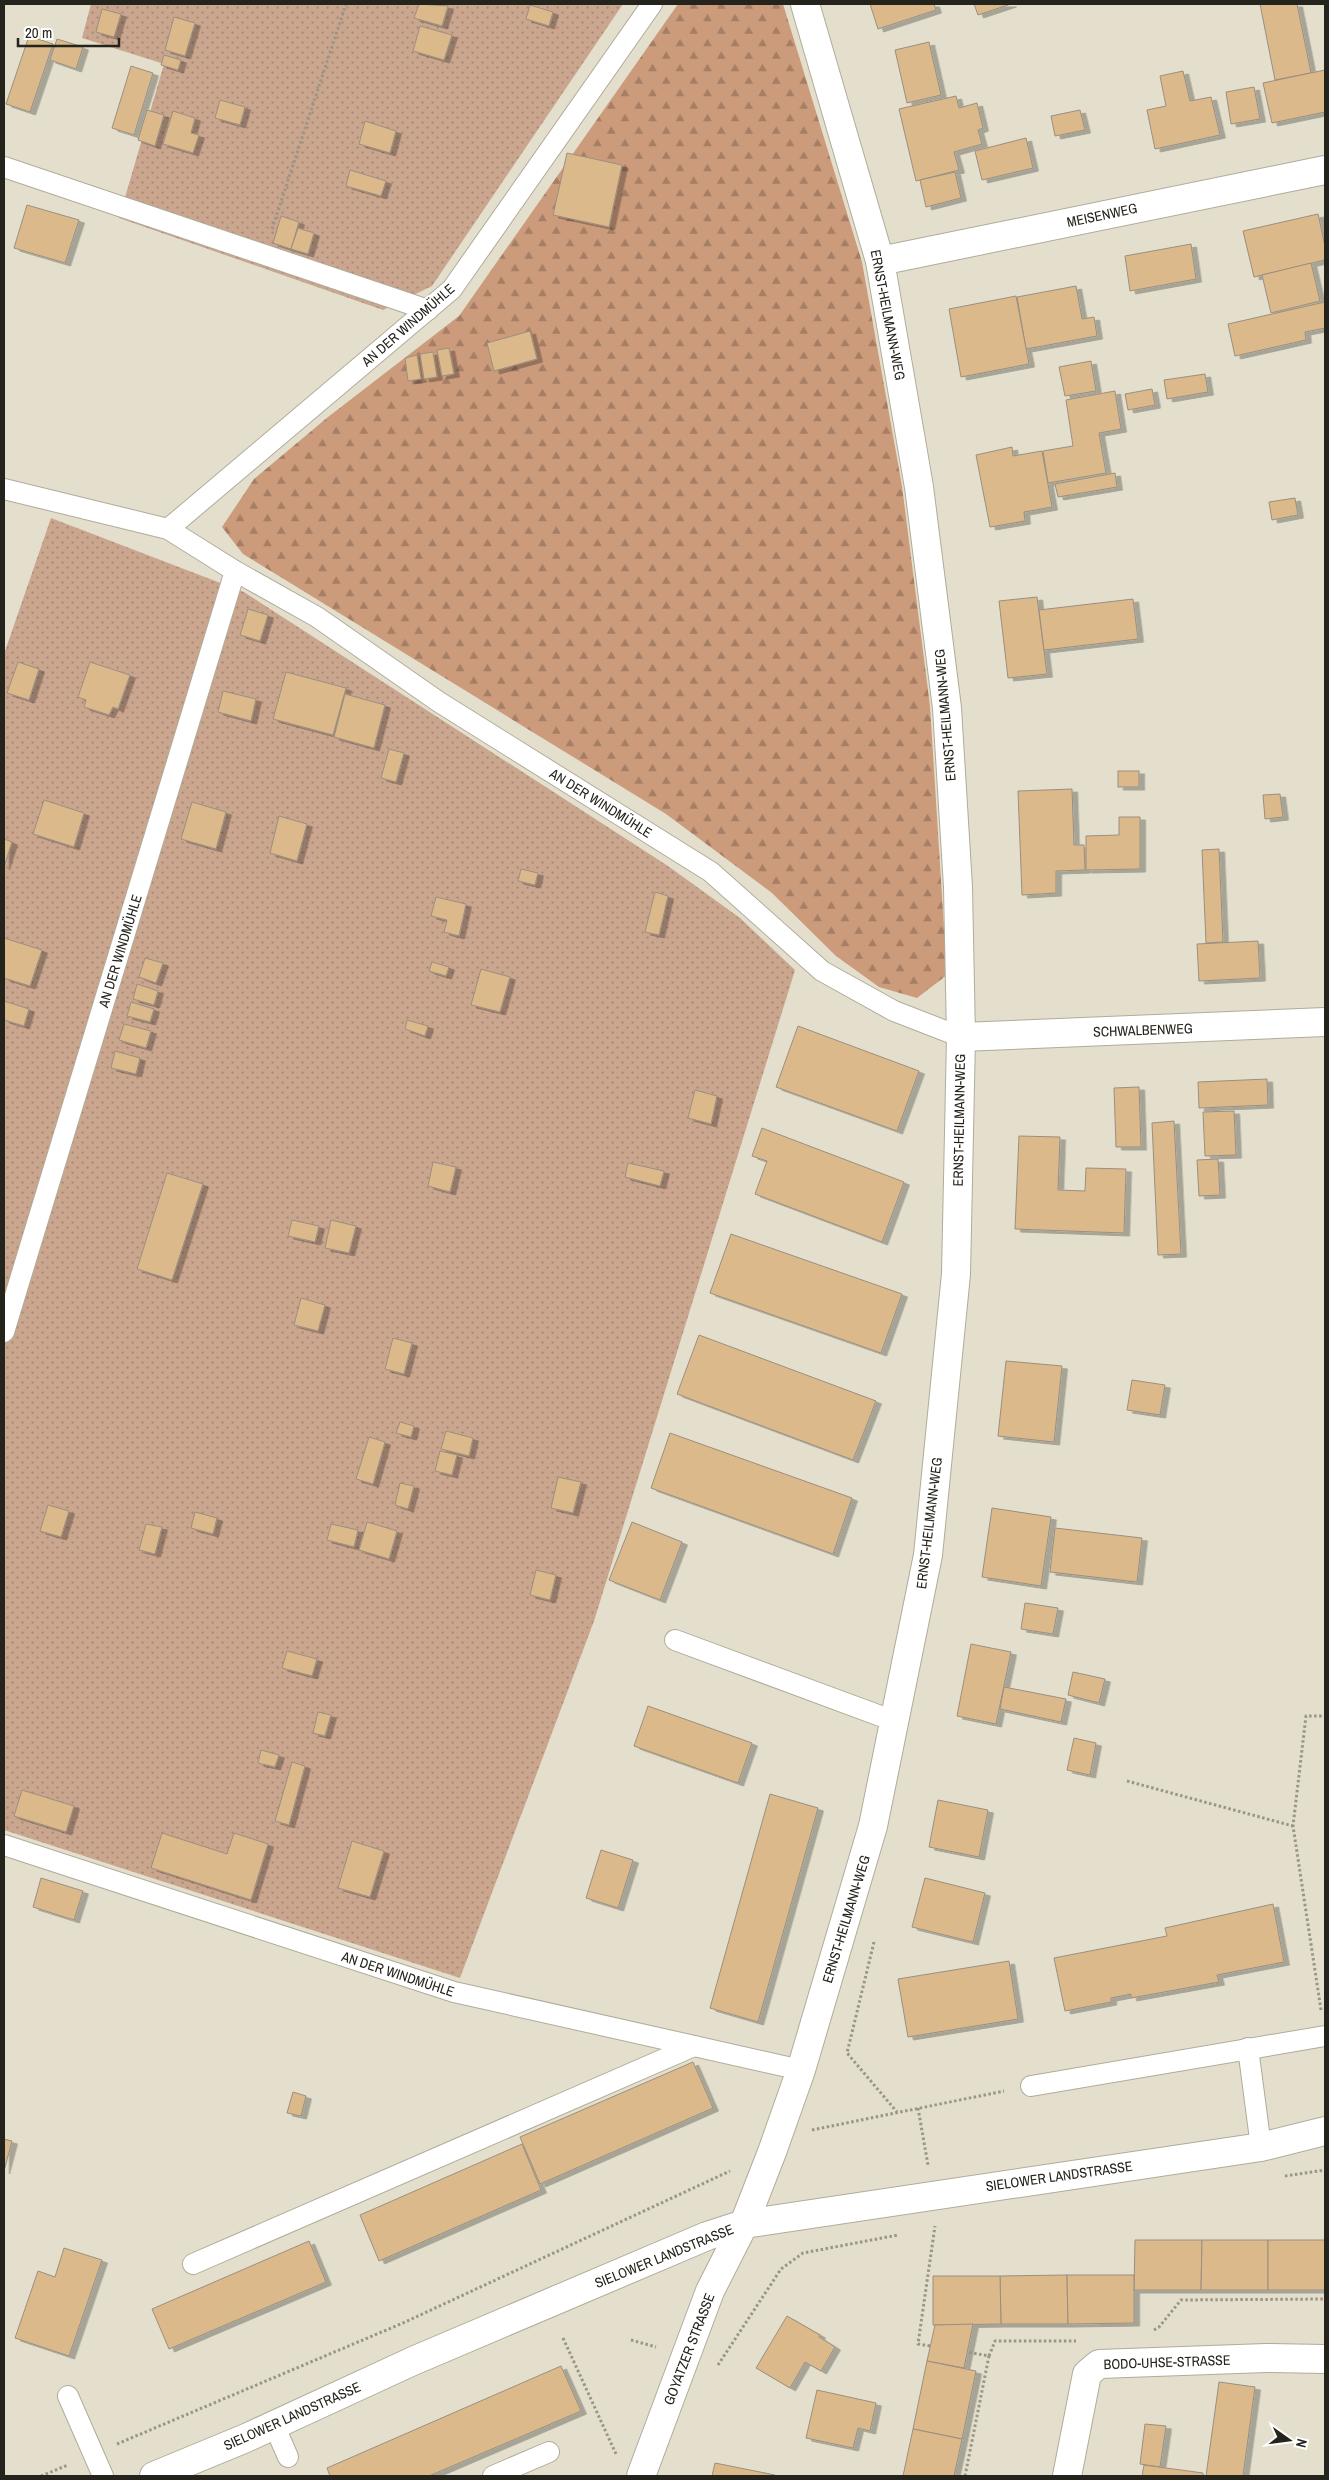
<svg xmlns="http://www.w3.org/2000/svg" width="1329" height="2480" font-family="'Archivo Narrow',sans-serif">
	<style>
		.forest { fill: url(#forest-firs) }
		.park { fill: url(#park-dots) }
		.building { fill: #dbb98a; stroke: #9a8f80; filter: url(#shadow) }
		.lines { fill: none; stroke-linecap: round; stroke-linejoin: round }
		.service-casing { stroke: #b0ac9a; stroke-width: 22 }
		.minor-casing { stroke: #b0ac9a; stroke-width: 30 }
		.secondary-casing { stroke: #b0ac9a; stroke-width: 30 }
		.path { stroke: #999688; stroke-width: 3; stroke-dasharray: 2.5 2.5; stroke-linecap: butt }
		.service { stroke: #fff; stroke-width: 20 }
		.minor { stroke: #fff; stroke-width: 28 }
		.secondary { stroke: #fff; stroke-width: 28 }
		.labels { text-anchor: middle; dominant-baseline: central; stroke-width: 4; stroke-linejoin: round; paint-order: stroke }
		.street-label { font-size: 14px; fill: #24231c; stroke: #fff }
	</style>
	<defs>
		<pattern id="forest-firs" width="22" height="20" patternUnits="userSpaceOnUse" patternTransform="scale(1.25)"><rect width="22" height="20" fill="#cc9b7c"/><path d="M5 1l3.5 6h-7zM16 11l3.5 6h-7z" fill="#a57e65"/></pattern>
		<pattern id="park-dots" width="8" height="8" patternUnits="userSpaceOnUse" patternTransform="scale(1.25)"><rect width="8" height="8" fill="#cba68f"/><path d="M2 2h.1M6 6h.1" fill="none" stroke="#a58774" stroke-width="1.8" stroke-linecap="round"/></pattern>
		<filter id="shadow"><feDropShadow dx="5.5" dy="3" stdDeviation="0" flood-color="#0004"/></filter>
	</defs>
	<rect width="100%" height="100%" fill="#e3dfcc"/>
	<!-- forest -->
	<path class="forest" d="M 678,4 L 783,4 L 862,262 L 902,486 L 930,706 L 947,975 L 917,998 L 879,987 L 836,956 L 772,893 L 666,814 L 243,554 L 222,527 L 254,479 L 328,417 L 459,316 Z"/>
	<!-- park -->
	<g class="park">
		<path d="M 91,4 L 623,4 L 432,286 L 383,310 L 119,218 L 164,64 L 82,38 Z"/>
		<path d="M 51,518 L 244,592 L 668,866 L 740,918 L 795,970 L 594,1621 L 460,1978 L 4,1830 L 4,654 Z"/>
	</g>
	<!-- building -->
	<g class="building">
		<path d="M 419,4 L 448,6 L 442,26 L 414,18 Z"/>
		<path d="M 870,4 L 934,4 L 936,10 L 878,29 Z"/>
		<path d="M 974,4 L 1011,4 L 978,15 Z"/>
		<path d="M 1260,4 L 1297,4 L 1311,73 L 1275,80 Z"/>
		<path d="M 530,5 L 553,12 L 549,26 L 526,19 Z"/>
		<path d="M 102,9 L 121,14 L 114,37 L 96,32 Z"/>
		<path d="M 174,17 L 195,23 L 185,56 L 165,50 Z"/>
		<path d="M 420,26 L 452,35 L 444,60 L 413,51 Z"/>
		<path d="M 29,36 L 53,44 L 30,112 L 6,104 Z"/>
		<path d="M 57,39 L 83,47 L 76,69 L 50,60 Z"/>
		<path d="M 929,42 L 941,95 L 907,103 L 895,50 Z"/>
		<path d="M 164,55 L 181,60 L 178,70 L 161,65 Z"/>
		<path d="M 131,66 L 153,73 L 134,135 L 112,128 Z"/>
		<path d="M 1325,70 L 1325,112 L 1272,123 L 1263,83 Z"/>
		<path d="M 1183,71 L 1190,101 L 1211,97 L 1220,135 L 1155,149 L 1147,110 L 1166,106 L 1160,76 Z"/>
		<path d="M 1254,87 L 1260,119 L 1231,124 L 1226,92 Z"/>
		<path d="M 956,96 L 959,108 L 977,103 L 983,128 L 978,130 L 982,144 L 954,152 L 959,170 L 916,181 L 899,109 Z"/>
		<path d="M 220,100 L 245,107 L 240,125 L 215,118 Z"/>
		<path d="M 147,110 L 164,115 L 155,146 L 138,140 Z"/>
		<path d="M 1080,110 L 1085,130 L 1055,136 L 1051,116 Z"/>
		<path d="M 173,111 L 195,118 L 191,133 L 199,135 L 193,153 L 163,144 Z"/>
		<path d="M 365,121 L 396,131 L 390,153 L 359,144 Z"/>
		<path d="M 1026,138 L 1033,168 L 982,180 L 975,151 Z"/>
		<path d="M 567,153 L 622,165 L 609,227 L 553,215 Z"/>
		<path d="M 350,170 L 386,181 L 381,196 L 346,186 Z"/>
		<path d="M 955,172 L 961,198 L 926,207 L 920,180 Z"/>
		<path d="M 27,205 L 79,220 L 65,263 L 14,248 Z"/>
		<path d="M 1318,214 L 1325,246 L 1325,260 L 1254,277 L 1243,231 Z"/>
		<path d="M 281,216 L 299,222 L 291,249 L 273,243 Z"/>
		<path d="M 298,228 L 314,233 L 308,254 L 291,249 Z"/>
		<path d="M 1191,244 L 1196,279 L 1130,291 L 1125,256 Z"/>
		<path d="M 1311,263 L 1320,301 L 1271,313 L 1262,275 Z"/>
		<path d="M 1076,286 L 1082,319 L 1094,317 L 1097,336 L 1026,349 L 1017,297 Z"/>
		<path d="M 1016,296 L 1029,364 L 961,377 L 949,309 Z"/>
		<path d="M 1325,302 L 1325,328 L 1305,332 L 1306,340 L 1235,356 L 1228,324 Z"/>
		<path d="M 530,331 L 537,359 L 494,371 L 487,343 Z"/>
		<path d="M 449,348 L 454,374 L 442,376 L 437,350 Z"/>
		<path d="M 433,352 L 437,377 L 424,379 L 420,354 Z"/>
		<path d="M 417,355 L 421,379 L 408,381 L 405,358 Z"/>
		<path d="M 1091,361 L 1096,391 L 1065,396 L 1059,367 Z"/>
		<path d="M 1205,374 L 1208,392 L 1167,399 L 1164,380 Z"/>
		<path d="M 1152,389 L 1155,405 L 1128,410 L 1125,394 Z"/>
		<path d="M 1115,391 L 1121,429 L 1099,433 L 1106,473 L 1048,483 L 1043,451 L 1073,446 L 1066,400 Z"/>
		<path d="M 1012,447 L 1013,456 L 1042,451 L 1052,507 L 1024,512 L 1025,521 L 990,527 L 976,455 Z"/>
		<path d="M 1115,473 L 1117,487 L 1058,497 L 1055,484 Z"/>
		<path d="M 1295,498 L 1298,515 L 1272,520 L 1269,502 Z"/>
		<path d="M 1037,597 L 1047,674 L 1008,678 L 999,601 Z"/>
		<path d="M 1133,599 L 1138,639 L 1044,650 L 1039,610 Z"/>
		<path d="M 248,609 L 268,615 L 260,641 L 240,635 Z"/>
		<path d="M 18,662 L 39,669 L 29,700 L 7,693 Z"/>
		<path d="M 90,662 L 130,675 L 118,709 L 113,707 L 109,715 L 84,707 L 86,700 L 78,697 Z"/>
		<path d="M 286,672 L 346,688 L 333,735 L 273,719 Z"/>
		<path d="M 223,691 L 256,699 L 251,721 L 218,712 Z"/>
		<path d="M 345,694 L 385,705 L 374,748 L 334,737 Z"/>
		<path d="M 389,749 L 404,753 L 396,782 L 381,778 Z"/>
		<rect x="1118" y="771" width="21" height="16"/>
		<path d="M 1072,789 L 1074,845 L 1084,845 L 1085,870 L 1056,871 L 1056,893 L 1022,895 L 1018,791 Z"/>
		<path d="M 1280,794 L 1283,817 L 1265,819 L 1263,795 Z"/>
		<path d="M 44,800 L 84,813 L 74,847 L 33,834 Z"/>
		<path d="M 192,802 L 226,812 L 216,849 L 181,839 Z"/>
		<path d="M 279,816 L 307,824 L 297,861 L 270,853 Z"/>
		<path d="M 1119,817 L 1140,817 L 1140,869 L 1086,870 L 1086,836 L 1119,835 Z"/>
		<path d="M 4,839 L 12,842 L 4,867 Z"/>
		<path d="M 1219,849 L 1223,942 L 1206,943 L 1202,850 Z"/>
		<path d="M 521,869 L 538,873 L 535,885 L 518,881 Z"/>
		<path d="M 655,892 L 668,896 L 659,935 L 645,932 Z"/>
		<path d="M 436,897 L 466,904 L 459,936 L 444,932 L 447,920 L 431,916 Z"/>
		<path d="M 4,938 L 42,950 L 30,986 L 4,978 Z"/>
		<path d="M 1258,941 L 1260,978 L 1199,981 L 1197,944 Z"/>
		<path d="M 145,958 L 163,963 L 156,983 L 139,977 Z"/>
		<path d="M 432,962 L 449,967 L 446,976 L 429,971 Z"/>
		<path d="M 481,969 L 510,977 L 500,1012 L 471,1005 Z"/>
		<path d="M 137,984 L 158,991 L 154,1005 L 133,999 Z"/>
		<path d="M 4,1001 L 29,1009 L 24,1026 L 4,1020 Z"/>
		<path d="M 131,1002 L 154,1009 L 150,1022 L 127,1016 Z"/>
		<path d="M 407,1020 L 428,1026 L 425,1036 L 405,1029 Z"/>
		<path d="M 124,1024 L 151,1031 L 146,1048 L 119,1040 Z"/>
		<path d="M 798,1026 L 919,1071 L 897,1131 L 776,1087 Z"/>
		<path d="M 115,1051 L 140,1058 L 136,1074 L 111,1068 Z"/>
		<path d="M 1267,1079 L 1268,1105 L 1199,1108 L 1198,1082 Z"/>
		<path d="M 1139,1087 L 1141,1147 L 1116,1147 L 1114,1088 Z"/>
		<path d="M 695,1090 L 717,1096 L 711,1124 L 688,1118 Z"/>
		<path d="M 1234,1111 L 1236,1155 L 1205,1156 L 1203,1112 Z"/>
		<path d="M 1174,1121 L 1181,1254 L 1158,1255 L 1152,1123 Z"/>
		<path d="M 762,1128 L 904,1182 L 882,1242 L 755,1194 L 767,1161 L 752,1156 Z"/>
		<path d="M 1019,1136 L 1060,1137 L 1058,1190 L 1085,1191 L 1086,1168 L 1126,1169 L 1124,1233 L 1015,1229 Z"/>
		<path d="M 1218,1159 L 1220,1195 L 1199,1196 L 1197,1160 Z"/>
		<path d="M 433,1162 L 456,1167 L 450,1192 L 428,1186 Z"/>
		<path d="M 628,1163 L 664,1171 L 660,1186 L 625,1177 Z"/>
		<path d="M 167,1173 L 203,1184 L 172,1280 L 137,1269 Z"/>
		<path d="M 292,1220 L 319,1226 L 315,1242 L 288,1236 Z"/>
		<path d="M 331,1220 L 356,1226 L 349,1253 L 325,1248 Z"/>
		<path d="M 731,1234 L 902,1294 L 881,1353 L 710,1293 Z"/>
		<path d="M 301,1298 L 325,1305 L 318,1331 L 294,1325 Z"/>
		<path d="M 699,1335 L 876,1401 L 853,1460 L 677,1394 Z"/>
		<path d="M 393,1338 L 412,1343 L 404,1374 L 385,1369 Z"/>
		<path d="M 1006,1361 L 1062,1366 L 1054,1442 L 998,1436 Z"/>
		<path d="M 1132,1380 L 1165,1385 L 1160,1415 L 1127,1410 Z"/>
		<path d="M 400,1422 L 414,1426 L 411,1437 L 396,1433 Z"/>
		<path d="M 446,1431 L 473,1438 L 469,1456 L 441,1449 Z"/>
		<path d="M 670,1433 L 852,1498 L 833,1554 L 651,1488 Z"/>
		<path d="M 369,1437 L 385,1442 L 373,1484 L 356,1479 Z"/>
		<path d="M 440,1451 L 457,1455 L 452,1475 L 435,1471 Z"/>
		<path d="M 558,1477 L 581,1482 L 573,1513 L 551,1508 Z"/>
		<path d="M 400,1483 L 414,1486 L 408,1509 L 395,1505 Z"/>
		<path d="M 48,1505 L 69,1511 L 61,1537 L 40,1531 Z"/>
		<path d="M 992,1508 L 1051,1517 L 1041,1586 L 982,1577 Z"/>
		<path d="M 195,1512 L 217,1518 L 213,1534 L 191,1528 Z"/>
		<path d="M 367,1522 L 397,1531 L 389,1559 L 359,1550 Z"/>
		<path d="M 632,1522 L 682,1542 L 660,1600 L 609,1580 Z"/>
		<path d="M 146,1524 L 162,1527 L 155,1554 L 139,1550 Z"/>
		<path d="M 331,1524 L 358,1530 L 354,1547 L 327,1540 Z"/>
		<path d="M 1055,1528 L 1142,1538 L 1137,1582 L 1050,1572 Z"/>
		<path d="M 536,1570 L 556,1575 L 550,1600 L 530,1595 Z"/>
		<path d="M 1025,1603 L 1058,1608 L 1053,1634 L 1021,1629 Z"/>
		<path d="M 971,1644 L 1011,1652 L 996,1724 L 957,1716 Z"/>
		<path d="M 287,1651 L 317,1659 L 312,1676 L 282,1668 Z"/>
		<path d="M 1073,1672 L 1105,1679 L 1099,1703 L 1068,1695 Z"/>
		<path d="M 1004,1687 L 1066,1699 L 1061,1722 L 1000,1709 Z"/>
		<path d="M 648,1706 L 752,1743 L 738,1783 L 634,1746 Z"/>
		<path d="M 318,1712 L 331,1715 L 325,1736 L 313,1733 Z"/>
		<path d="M 1074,1738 L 1096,1743 L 1090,1775 L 1067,1770 Z"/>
		<path d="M 261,1750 L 279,1755 L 275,1767 L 258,1763 Z"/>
		<path d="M 292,1762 L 305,1766 L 289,1825 L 275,1821 Z"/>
		<path d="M 22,1790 L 74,1806 L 66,1832 L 14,1816 Z"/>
		<path d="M 770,1794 L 818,1808 L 758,2022 L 710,2008 Z"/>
		<path d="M 938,1800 L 988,1810 L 979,1857 L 929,1847 Z"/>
		<path d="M 162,1833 L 227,1854 L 234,1833 L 268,1844 L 251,1900 L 151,1868 Z"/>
		<path d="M 352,1841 L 384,1851 L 370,1897 L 338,1888 Z"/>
		<path d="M 601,1850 L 633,1860 L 618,1908 L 586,1898 Z"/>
		<path d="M 41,1878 L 83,1891 L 74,1920 L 33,1907 Z"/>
		<path d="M 925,1878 L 985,1893 L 973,1942 L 912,1927 Z"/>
		<path d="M 1273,1904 L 1284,1962 L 1217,1975 L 1219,1982 L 1131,1998 L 1131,1994 L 1111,1998 L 1111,2002 L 1065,2011 L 1054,1958 L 1167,1936 L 1165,1928 Z"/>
		<path d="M 1009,1961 L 1018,2019 L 908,2037 L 898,1979 Z"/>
		<path d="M 693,2062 L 713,2108 L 540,2184 L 520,2137 Z"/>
		<path d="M 293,2092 L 306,2096 L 301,2116 L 287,2113 Z"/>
		<path d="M 4,2139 L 12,2141 L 4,2171 Z"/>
		<path d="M 522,2144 L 541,2190 L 379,2261 L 360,2215 Z"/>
		<path d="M 1135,2240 L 1202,2240 L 1201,2290 L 1134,2290 Z"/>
		<path d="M 1202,2240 L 1268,2240 L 1268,2290 L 1201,2290 Z"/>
		<rect x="1268" y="2240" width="57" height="50"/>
		<path d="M 309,2241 L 326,2282 L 169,2349 L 152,2309 Z"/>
		<path d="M 64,2248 L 102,2260 L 69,2356 L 15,2338 L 38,2271 L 55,2277 Z"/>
		<path d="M 1067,2275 L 1068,2324 L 1001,2324 L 1000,2276 Z"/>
		<path d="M 1067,2275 L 1134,2275 L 1134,2323 L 1068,2324 Z"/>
		<path d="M 933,2276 L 1000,2276 L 1001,2324 L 933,2325 Z"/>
		<path d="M 787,2316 L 820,2335 L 819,2337 L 835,2347 L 821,2371 L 805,2362 L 790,2388 L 756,2368 Z"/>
		<path d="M 973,2324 L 964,2368 L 927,2361 L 935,2325 Z"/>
		<path d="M 927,2361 L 976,2371 L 962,2439 L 913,2429 Z"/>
		<path d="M 561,2366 L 581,2411 L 429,2476 L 330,2476 L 327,2468 Z"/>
		<path d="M 1219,2382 L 1255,2387 L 1243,2476 L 1206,2476 Z"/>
		<path d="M 817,2390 L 876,2403 L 870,2431 L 858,2428 L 853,2448 L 806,2438 Z"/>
		<path d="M 1145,2424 L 1166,2426 L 1160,2467 L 1140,2464 Z"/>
		<path d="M 913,2429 L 962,2439 L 954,2476 L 903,2476 Z"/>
		<path d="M 715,2463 L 775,2475 L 774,2476 L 712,2476 Z"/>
		<path d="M 1144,2465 L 1203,2473 L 1203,2476 L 1142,2476 Z"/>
	</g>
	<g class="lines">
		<defs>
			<g id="service">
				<path d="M 4,167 L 428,310"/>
				<path d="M 4,489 L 168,529 L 235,571 L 317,617 L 439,702 L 711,872 L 822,971 L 894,1011 L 961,1037"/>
				<path d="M 168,529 L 452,289 L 652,4"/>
				<path d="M 4,1332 L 235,571"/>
				<path d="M 675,1640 L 894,1721"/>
				<path d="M 4,1845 L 454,1992 L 801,2070"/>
				<path d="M 1248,2048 L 1261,2147"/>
				<path d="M 1031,2086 L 1325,2036"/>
				<path d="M 193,2264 L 694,2046"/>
				<path d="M 68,2396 L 103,2476"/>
				<path d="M 274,2425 L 288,2457"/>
				<path d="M 493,2476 L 549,2452"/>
			</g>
			<g id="minor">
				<path d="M 880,261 L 1325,170"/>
				<path d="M 961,1037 L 1325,1022"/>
				<path d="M 641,2476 L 710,2291 L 744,2224 L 772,2152 L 801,2070 L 873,1826 L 928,1555 L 956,1274 L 961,1037 L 958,887 L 947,708 L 919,487 L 880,261 L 805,4"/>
				<path d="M 1067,2476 L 1087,2374 L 1099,2364 L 1266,2358 L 1325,2359"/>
			</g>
			<path id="secondary" d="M 154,2476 L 246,2438 L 413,2361 L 707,2236 L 744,2224 L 1261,2147 L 1325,2131"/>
		</defs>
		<!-- service casing -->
		<use href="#service" class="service-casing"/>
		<!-- minor casing -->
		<use href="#minor" class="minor-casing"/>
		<!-- secondary casing -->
		<use href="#secondary" class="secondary-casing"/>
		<!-- path -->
		<g class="path">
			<path d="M 272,229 L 346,4"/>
			<path d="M 1127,1781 L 1293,1826"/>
			<path d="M 874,1942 L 847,2053 L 897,2112"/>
			<path d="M 1321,2010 L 1293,1826 L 1306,1716 L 1325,1716"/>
			<path d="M 918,2108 L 928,2165"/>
			<path d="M 812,2130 L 1004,2091"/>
			<path d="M 1285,2176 L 1325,2170"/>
			<path d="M 1154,2330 L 1159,2327 L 1181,2300 L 1325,2299"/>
			<path d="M 563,2338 L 616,2454"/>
			<path d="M 631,2340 L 656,2347"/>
			<path d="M 930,2346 L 918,2344 L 935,2226"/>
			<path d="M 989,2356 L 995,2341 L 1076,2341"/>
			<path d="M 718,2365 L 781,2269 L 803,2253 L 898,2235"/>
			<path d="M 117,2444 L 403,2323 L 730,2171"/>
			<path d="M 41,2476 L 68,2465"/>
			<path d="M 965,2476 L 989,2356 L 967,2352"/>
		</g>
		<!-- service -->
		<use href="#service" class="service"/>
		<!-- minor -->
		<use href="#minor" class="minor"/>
		<!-- secondary -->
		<use href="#secondary" class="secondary"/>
	</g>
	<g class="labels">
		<!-- street labels -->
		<g class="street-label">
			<text transform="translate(1102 215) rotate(-12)">MEISENWEG</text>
			<text transform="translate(888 315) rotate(79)">ERNST-HEILMANN-WEG</text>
			<text transform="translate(408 325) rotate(-41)">AN DER WINDMÜHLE</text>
			<text transform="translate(945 715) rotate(-95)">ERNST-HEILMANN-WEG</text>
			<text transform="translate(601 803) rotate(32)">AN DER WINDMÜHLE</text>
			<text transform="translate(120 951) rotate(-73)">AN DER WINDMÜHLE</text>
			<text transform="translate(1143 1030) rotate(-2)">SCHWALBENWEG</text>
			<text transform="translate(959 1120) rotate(-89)">ERNST-HEILMANN-WEG</text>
			<text transform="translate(929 1523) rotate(-83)">ERNST-HEILMANN-WEG</text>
			<text transform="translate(846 1919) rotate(-73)">ERNST-HEILMANN-WEG</text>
			<text transform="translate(398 1974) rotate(18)">AN DER WINDMÜHLE</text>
			<text transform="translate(1059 2176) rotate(-8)">SIELOWER LANDSTRASSE</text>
			<text transform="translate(664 2256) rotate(-22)">SIELOWER LANDSTRASSE</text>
			<text transform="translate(689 2349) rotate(-69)">GOYATZER STRASSE</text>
			<text transform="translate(1167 2362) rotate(-2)">BODO-UHSE-STRASSE</text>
			<text transform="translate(292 2416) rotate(-24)">SIELOWER LANDSTRASSE</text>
		</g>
	</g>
	<!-- border -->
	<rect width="1329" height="2480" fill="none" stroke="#24231c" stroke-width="10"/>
	<!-- north arrow -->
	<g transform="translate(1289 2440) rotate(104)" stroke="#ffffff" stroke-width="4" paint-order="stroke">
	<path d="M0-4L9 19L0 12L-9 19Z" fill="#24231c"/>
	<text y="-8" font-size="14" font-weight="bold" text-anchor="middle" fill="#24231c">N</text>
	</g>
	<!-- scale -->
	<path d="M18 38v8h101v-8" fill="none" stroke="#24231c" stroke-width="2.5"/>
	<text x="25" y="38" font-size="15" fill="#24231c" stroke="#ffffff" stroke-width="4" paint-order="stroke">20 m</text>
</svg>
